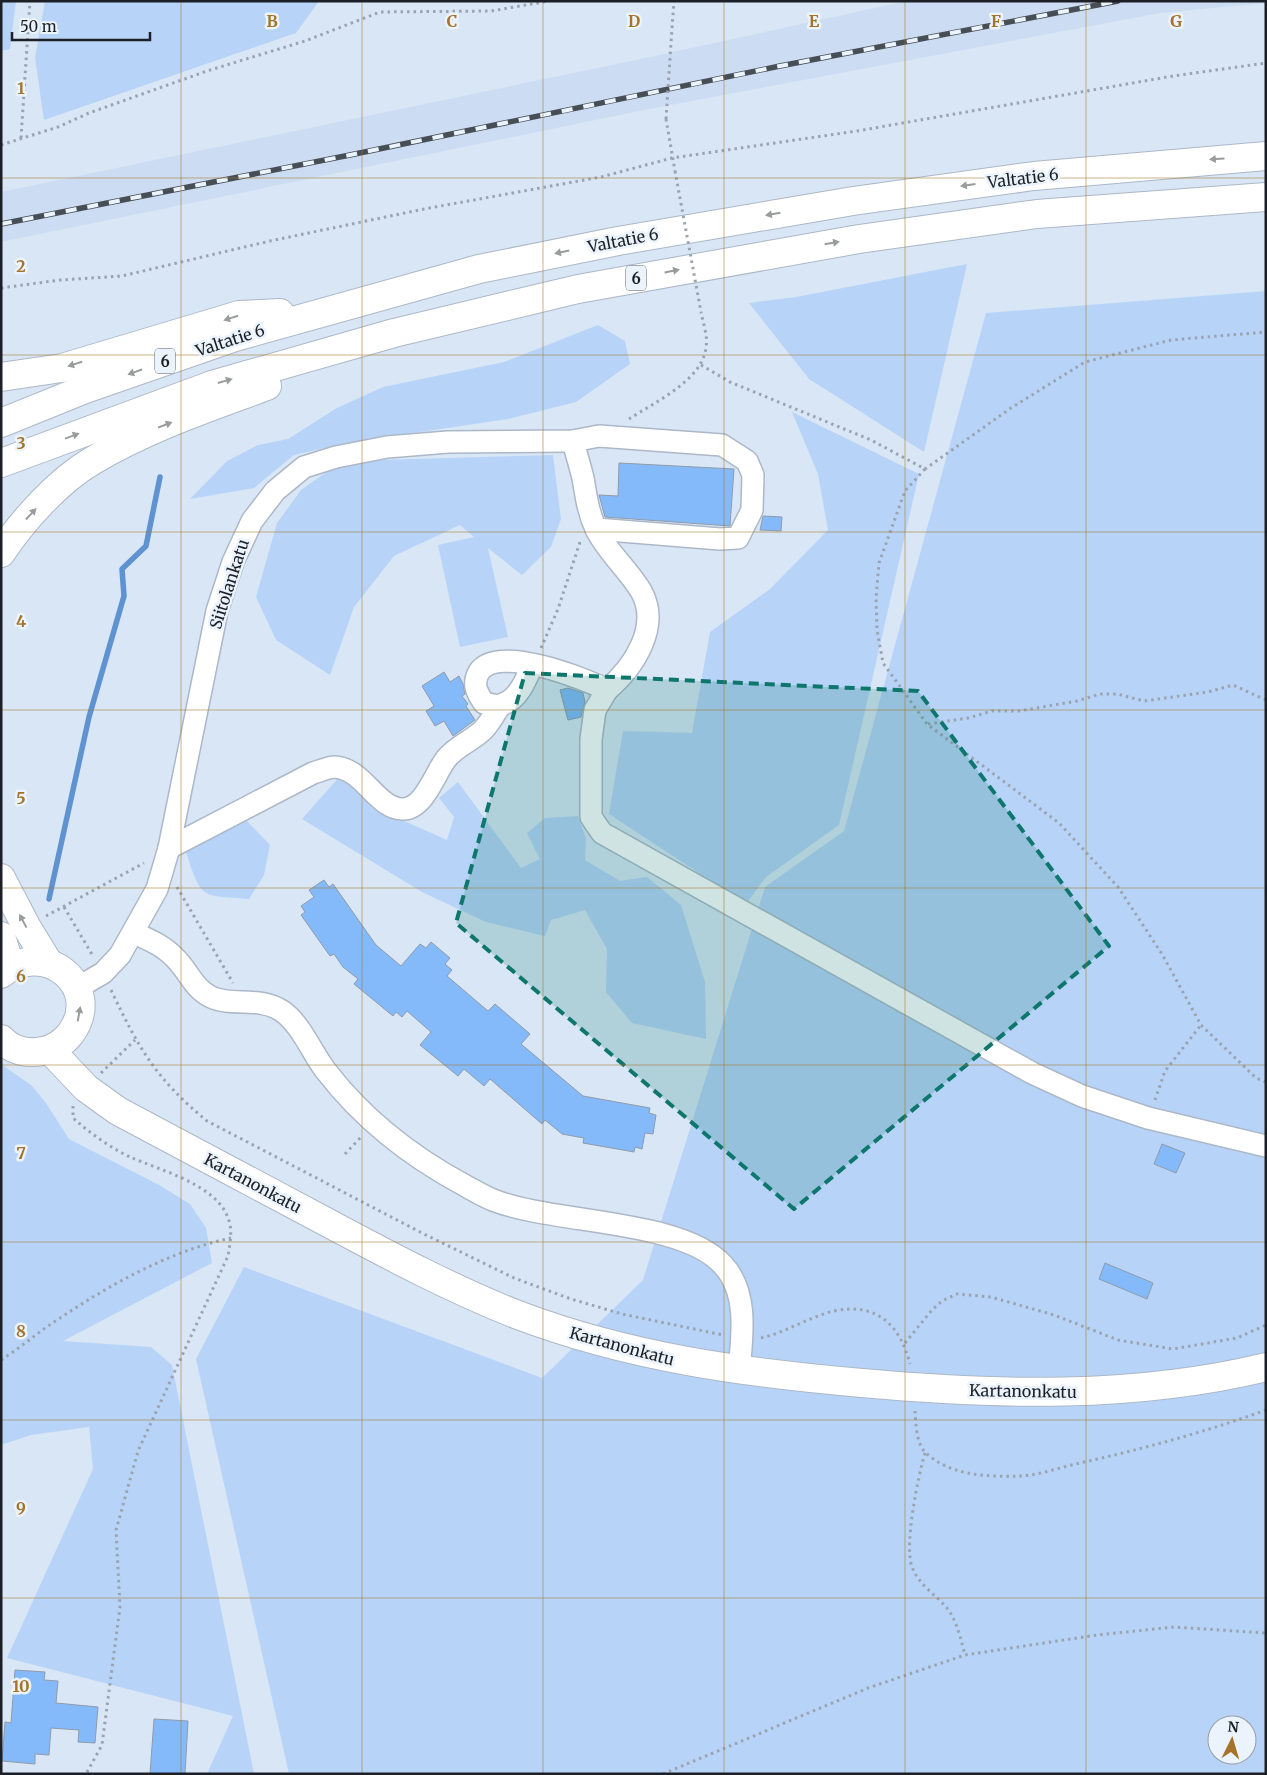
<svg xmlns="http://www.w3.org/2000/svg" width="1267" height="1775" font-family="Merriweather,serif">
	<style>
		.built { fill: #ccddf3 }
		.green { fill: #b7d4f8; fill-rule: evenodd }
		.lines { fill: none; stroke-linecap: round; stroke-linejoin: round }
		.stream { stroke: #5f92d0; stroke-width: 5.5 }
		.building { fill: #85bafa; stroke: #8f9baa }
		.minor-casing { stroke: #acb8c7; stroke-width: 24 }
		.major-casing { stroke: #acb8c7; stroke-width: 30 }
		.highway-casing { stroke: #acb8c7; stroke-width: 30 }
		.path { stroke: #9aa4b0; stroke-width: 3; stroke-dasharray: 2.5 4; stroke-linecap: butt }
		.minor { stroke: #fff; stroke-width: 21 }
		.major { stroke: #fff; stroke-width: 28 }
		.highway { stroke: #fff; stroke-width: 28 }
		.rail-casing { stroke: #484e56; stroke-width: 5.5 }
		.rail { stroke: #ebf3fc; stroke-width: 4; stroke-dasharray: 11; stroke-linecap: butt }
		.path-bridge { stroke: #9aa4b0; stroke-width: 3; stroke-dasharray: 2.5 4; stroke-linecap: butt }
		.oneway { fill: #999b9d }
		.marked { fill: #0f766e; fill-opacity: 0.2; stroke: #0f766e; stroke-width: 4; stroke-dasharray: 10 6; stroke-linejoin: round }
		.grid { fill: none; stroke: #a57429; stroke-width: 1; stroke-opacity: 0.55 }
		.labels { text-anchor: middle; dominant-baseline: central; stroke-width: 5; stroke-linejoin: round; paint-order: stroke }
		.shield { fill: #ebf3fc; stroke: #5a5f66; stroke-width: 1 }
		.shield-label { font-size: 15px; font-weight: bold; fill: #1c2026 }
		.street-label { font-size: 16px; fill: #1c2026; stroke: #ebf3fc }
		.grid-label { font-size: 16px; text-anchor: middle; font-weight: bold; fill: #a57429; stroke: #ebf3fc; stroke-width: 5; stroke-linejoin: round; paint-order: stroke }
	</style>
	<rect width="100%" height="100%" fill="#d9e6f5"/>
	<!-- built -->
	<path class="built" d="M 907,1 L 1266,1 L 1266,3 L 1160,13 L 644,110 L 1,242 L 1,192 L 636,60 Z"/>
	<!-- green -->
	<g class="green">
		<path d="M 1,1 L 16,1 L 10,49 L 1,51 Z"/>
		<path d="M 45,1 L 319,1 L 296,33 L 44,120 L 35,58 Z"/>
		<path d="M 967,264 L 924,452 L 809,379 L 749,303 L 796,297 Z"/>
		<path d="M 1266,291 L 1266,1774 L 289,1774 L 196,1359 L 244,1267 L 542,1378 L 643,1280 L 765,887 L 844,831 L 986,313 ZM 1217,1725 L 1247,1725 L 1247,1755 L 1217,1755 Z"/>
		<path d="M 598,325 L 625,341 L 630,364 L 576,402 L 508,419 L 346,443 L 294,455 L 254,488 L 190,499 L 227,461 L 258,445 L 288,439 L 337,408 L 383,387 L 504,362 Z"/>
		<path d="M 792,412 L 919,474 L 839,825 L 766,877 L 746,904 L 609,814 L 623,731 L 692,733 L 710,632 L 770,589 L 828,530 L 818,474 Z"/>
		<path d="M 553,455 L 561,519 L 551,547 L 522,575 L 488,548 L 508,637 L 460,647 L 438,545 L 474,537 L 460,525 L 394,556 L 354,607 L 330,675 L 276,640 L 256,597 L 277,523 L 301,490 L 342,461 Z"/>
		<path d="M 340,776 L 384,812 L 447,840 L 454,817 L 439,798 L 458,782 L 521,868 L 540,859 L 527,833 L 545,818 L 578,816 L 586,839 L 585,860 L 620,881 L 647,877 L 681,905 L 705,982 L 706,1039 L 632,1023 L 606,992 L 607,949 L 585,910 L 551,920 L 545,936 L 486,922 L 422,892 L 302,819 Z"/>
		<path d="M 246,820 L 270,845 L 264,875 L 249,899 C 201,895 202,901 186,852 Z"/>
		<path d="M 1,1064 L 32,1086 L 46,1103 L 69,1139 L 159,1185 L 190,1204 L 206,1228 L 212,1263 L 63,1341 L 151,1347 L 172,1365 L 254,1774 L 207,1774 L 233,1716 L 7,1658 L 93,1469 L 89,1427 L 31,1435 L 1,1445 Z"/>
	</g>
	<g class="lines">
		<!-- stream -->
		<path class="stream" d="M 49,899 L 89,717 L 124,596 L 122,569 L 146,546 L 160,477"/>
	</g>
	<!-- building -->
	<g class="building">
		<path d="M 619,463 L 734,469 L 730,526 L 605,517 L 599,495 L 618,496 Z"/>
		<path d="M 763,516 L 782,517 L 781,531 L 760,530 Z"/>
		<path d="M 444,672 L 450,682 L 459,676 L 463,684 L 465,694 L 462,696 L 468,704 L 466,706 L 475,720 L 453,736 L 444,721 L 435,726 L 426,711 L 434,706 L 422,686 Z"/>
		<path d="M 568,688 L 583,693 L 585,702 L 581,717 L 568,720 L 560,690 Z"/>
		<path d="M 324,880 L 329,887 L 333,884 L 376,945 L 401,966 L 420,944 L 426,948 L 431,942 L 450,958 L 445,964 L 452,970 L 447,976 L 488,1011 L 495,1004 L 530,1034 L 521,1044 L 583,1096 L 650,1108 L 649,1113 L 656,1115 L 653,1134 L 645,1133 L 642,1149 L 635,1147 L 634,1152 L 583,1143 L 584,1138 L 562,1134 L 545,1120 L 542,1124 L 490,1079 L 484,1086 L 464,1069 L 458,1076 L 420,1045 L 431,1032 L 407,1011 L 402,1017 L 396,1012 L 393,1016 L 354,984 L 358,979 L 343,967 L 334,954 L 330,956 L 301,915 L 305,912 L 301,906 L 314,897 L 309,890 Z"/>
		<path d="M 1162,1144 L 1185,1153 L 1176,1173 L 1154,1164 Z"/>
		<path d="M 1105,1263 L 1153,1283 L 1147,1299 L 1099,1279 Z"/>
		<path d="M 15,1670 L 45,1672 L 44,1680 L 58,1681 L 56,1703 L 98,1707 L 95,1743 L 78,1742 L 79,1730 L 51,1728 L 49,1755 L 35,1754 L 35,1764 L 2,1761 L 5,1722 L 11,1723 Z"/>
		<path d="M 154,1719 L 188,1721 L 185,1774 L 150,1774 Z"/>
	</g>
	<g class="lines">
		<defs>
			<g id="minor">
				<path d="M 573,441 C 576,453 580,466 583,478 C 586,496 588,512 596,529 C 607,552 628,569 641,591 C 661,626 634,667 607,690"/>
				<path d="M 532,665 C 526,680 518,701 500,705 C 496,706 489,704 484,703 C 477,693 472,684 479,672 C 497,644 583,678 607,690 L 595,710 L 591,739 L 591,817 L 602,833 L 1032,1073 L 1082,1096 L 1148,1118 L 1266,1146"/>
				<path d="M 169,848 L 313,773 C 320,771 329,767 335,767 C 364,769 376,808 402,809 C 424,810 435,773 446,759 C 456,746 470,742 482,731 C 489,725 494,714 500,706"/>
				<path d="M 134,933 C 150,940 164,946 176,959 C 189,972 194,989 211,997 C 232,1007 260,996 282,1011 C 301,1024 312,1053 326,1071 C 363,1119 410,1156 464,1185 C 473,1190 483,1196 493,1200 C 553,1224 682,1219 723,1265 C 749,1293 742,1337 739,1371"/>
				<path d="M 77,988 L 103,973 L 120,955 L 157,889 L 169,848 L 217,611 L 233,562 L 252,521 L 275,491 L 304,467 L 336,457 L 387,447 L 448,442 L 573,441 L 599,436 L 722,445 L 747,461 L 753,475 L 752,510 L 738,538 L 720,539 L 596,529"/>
			</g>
			<g id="major">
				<path d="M 1,974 C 45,938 104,987 71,1033 C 64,1042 54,1049 43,1051 C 28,1054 12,1051 1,1039"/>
				<path d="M 50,1050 L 86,1088 L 118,1111 C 189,1149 261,1187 332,1225 C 392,1257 454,1290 518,1315 C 629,1357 744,1373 862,1383 C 996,1395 1134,1399 1266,1367"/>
			</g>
			<g id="highway">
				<path d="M 1,377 L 62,368 L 239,315 L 280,313"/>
				<path d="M 1,423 L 85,389 L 235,337 L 479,269 L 618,241 L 853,201 L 1034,176 L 1266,156"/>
				<path d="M 1,463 L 212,385 L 394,333 L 578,289 L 859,239 L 1037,214 L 1266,197"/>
				<path d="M 1,553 C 23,520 58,481 92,461 C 147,428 208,408 267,386"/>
				<path d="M 1,878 L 26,926 L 48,962"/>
				<path d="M 1,936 L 10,966"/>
			</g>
		</defs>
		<!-- minor casing -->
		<use href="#minor" class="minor-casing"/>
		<!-- major casing -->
		<use href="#major" class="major-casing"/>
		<!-- highway casing -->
		<use href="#highway" class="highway-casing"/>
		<!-- path -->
		<g class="path">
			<path d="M 672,28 L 674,1"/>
			<path d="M 666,119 L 675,171"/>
			<path d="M 21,138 L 30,1"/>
			<path d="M 1,145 L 58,127 L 89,113 L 207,71 L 305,41 L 380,12 L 491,11 L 549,1"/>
			<path d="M 1,288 L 60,280 L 122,276 L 270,241 L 424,209 L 601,177 L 672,158 L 857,131 L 1173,76 L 1266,63"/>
			<path d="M 701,365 L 730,382 L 871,440 L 925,469 L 1011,408 L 1085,362 L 1171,340 L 1266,332"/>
			<path d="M 629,419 C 655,402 703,380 706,347 C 708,336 703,323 701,312"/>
			<path d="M 925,469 L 905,491 L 879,563 L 876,599 L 877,630 L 883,663 L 927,724 L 1059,823 L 1118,887 L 1162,954 L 1201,1025 L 1256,1078 L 1266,1082"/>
			<path d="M 541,648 L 558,609 L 581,539"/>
			<path d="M 928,724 L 968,718 L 992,711 L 1019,711 L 1077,701 L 1100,694 L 1117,694 L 1144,701 L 1208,692 L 1233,685 L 1266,700"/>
			<path d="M 177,887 L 233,983"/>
			<path d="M 64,907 L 93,956"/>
			<path d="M 46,916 L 144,863"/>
			<path d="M 111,990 C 139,1049 156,1079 207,1121 L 422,1233 L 514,1278 L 571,1299 L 622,1314 L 723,1335"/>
			<path d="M 101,1073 L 135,1040"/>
			<path d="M 1155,1100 L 1165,1071 L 1201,1025"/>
			<path d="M 73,1106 L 73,1118 C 90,1133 109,1147 130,1157 C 159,1170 216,1184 228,1218 C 233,1230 230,1243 228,1256 L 138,1451 L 116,1530 L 120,1607 L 102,1745 L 86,1774"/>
			<path d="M 345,1154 L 362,1136"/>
			<path d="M 761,1338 C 787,1332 809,1317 834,1311 C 877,1302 900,1325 910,1364"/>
			<path d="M 905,1343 L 932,1310 L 942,1301 L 957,1294 L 991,1297 L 1054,1315 L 1118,1340 L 1173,1349 L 1237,1338 L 1266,1325"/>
			<path d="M 1,1360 C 15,1351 28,1341 41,1331 C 97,1292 164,1252 231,1238"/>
			<path d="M 915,1411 C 916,1424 916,1445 927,1454 C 952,1476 988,1477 1020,1476 C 1040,1475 1061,1467 1080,1463 C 1143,1449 1205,1432 1266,1410"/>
			<path d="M 925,1453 C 918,1477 904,1544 912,1567 C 918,1584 936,1595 947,1608 C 957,1621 961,1640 965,1655"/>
			<path d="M 663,1774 L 868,1688 L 965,1655 L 1097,1635 L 1174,1627 L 1266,1633"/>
		</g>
		<!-- minor -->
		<use href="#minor" class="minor"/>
		<!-- major -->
		<use href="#major" class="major"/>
		<!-- highway -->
		<use href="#highway" class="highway"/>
		<defs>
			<path id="rail" d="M 1,224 L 350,155 L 780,66 L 1118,1"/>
		</defs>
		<!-- rail casing -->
		<use href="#rail" class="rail-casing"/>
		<!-- rail -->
		<use href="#rail" class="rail"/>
		<!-- path-bridge -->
		<g class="path-bridge">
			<path d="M 666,119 L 672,28"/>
			<path d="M 675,171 L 701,312"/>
		</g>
	</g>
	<!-- one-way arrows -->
	<defs><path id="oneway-solid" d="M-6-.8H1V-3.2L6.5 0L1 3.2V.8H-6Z" transform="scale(1.25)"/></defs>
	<g class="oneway">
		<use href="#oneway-solid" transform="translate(1217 159) rotate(176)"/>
		<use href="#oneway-solid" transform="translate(968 185) rotate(172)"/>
		<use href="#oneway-solid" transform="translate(773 214) rotate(170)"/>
		<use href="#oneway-solid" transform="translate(832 243) rotate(-10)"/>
		<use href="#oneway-solid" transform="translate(562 252) rotate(168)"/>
		<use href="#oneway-solid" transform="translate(672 271) rotate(-11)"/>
		<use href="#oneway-solid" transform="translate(231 318) rotate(163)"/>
		<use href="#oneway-solid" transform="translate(75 364) rotate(163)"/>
		<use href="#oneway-solid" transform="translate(135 372) rotate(161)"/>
		<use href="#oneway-solid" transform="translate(225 381) rotate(-16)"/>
		<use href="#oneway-solid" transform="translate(165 425) rotate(-21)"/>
		<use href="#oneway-solid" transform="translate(72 436) rotate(-20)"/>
		<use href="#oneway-solid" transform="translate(31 514) rotate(-47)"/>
		<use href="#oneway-solid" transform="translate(23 921) rotate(-118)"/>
		<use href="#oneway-solid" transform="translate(79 1014) rotate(-80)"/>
	</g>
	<!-- marked area -->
	<path class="marked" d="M 525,673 L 918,691 L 1109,946 L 794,1209 L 456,923 Z"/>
	<!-- grid -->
	<path class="grid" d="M 181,1 L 181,1774M 362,1 L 362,1774M 543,1 L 543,1774M 724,1 L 724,1774M 905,1 L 905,1774M 1086,1 L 1086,1774M 1,178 L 1266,178M 1,355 L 1266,355M 1,532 L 1266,532M 1,710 L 1266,710M 1,888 L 1266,888M 1,1065 L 1266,1065M 1,1242 L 1266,1242M 1,1420 L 1266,1420M 1,1598 L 1266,1598"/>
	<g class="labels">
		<!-- shield labels -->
		<g class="shield">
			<rect x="626" y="265.5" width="20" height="25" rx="4"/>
			<rect x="155" y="348.5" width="20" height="25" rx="4"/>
		</g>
		<g class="shield-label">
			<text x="636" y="278">6</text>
			<text x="165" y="361">6</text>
		</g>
		<!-- street labels -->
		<g class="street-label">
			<text transform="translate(1023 178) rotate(-7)">Valtatie 6</text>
			<text transform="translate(623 240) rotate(-11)">Valtatie 6</text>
			<text transform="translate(230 340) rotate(-18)">Valtatie 6</text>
			<text transform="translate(229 584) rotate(-72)">Siitolankatu</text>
			<text transform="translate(253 1183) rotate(28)">Kartanonkatu</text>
			<text transform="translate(622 1346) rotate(15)">Kartanonkatu</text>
			<text transform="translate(1023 1391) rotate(1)">Kartanonkatu</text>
		</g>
	</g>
	<g class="grid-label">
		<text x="272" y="27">B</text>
		<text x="452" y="27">C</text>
		<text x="634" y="27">D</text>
		<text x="814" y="27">E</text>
		<text x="996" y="27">F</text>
		<text x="1176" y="27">G</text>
		<text x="21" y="94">1</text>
		<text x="21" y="272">2</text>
		<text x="21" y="449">3</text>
		<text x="21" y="627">4</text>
		<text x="21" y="804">5</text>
		<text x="21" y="982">6</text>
		<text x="21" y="1159">7</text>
		<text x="21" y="1337">8</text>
		<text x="21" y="1514">9</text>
		<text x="21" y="1692">10</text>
	</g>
	<!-- border -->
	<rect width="1267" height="1775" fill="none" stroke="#1c2026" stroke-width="5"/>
	<!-- north arrow -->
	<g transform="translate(1232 1740) rotate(5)"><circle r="24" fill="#ebf3fc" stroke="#989fa6"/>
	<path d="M0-4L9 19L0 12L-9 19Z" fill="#a57429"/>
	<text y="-8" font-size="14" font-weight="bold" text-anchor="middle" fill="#1c2026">N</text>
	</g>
	<!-- scale -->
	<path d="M12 32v8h138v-8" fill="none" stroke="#1c2026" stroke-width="2.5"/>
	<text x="20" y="32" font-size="15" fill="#1c2026" stroke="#ebf3fc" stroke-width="4" paint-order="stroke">50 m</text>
</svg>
